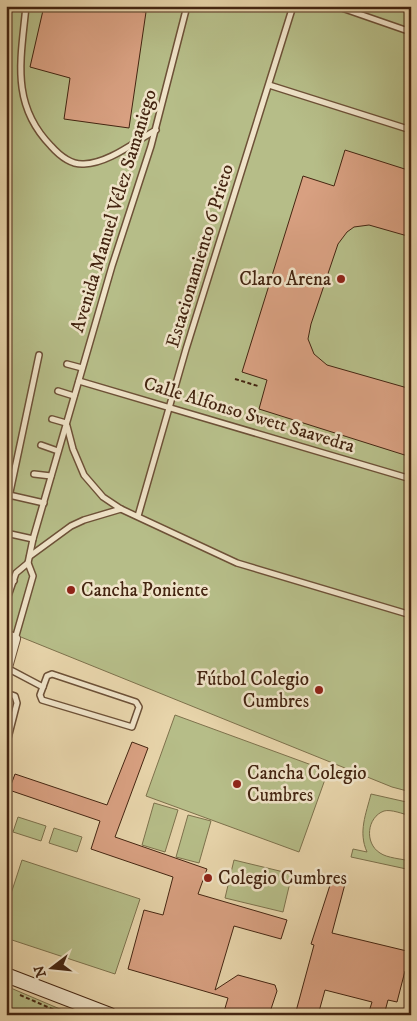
<svg xmlns="http://www.w3.org/2000/svg" width="417" height="1021" font-family="'IM FELL DW Pica',serif">
	<style>
		.green { fill: #b6bd88; stroke: #7d714c }
		.building { fill: #d8a081; stroke: #442511 }
		.lines { fill: none; stroke-linecap: round; stroke-linejoin: round }
		.service-casing { stroke: #6d5137; stroke-width: 8 }
		.minor-casing { stroke: #6d5137; stroke-width: 12 }
		.secondary-casing { stroke: #442511; stroke-width: 16 }
		.path { stroke: #442511; stroke-width: 2; stroke-dasharray: 4 2.5; stroke-linecap: butt }
		.service { stroke: #efe3c8; stroke-width: 5 }
		.minor { stroke: #efe3c8; stroke-width: 10 }
		.secondary { stroke: #efe3c8; stroke-width: 14 }
		.poi-dot { fill: #8f2418; stroke: #efe3c8; stroke-width: 2 }
		.labels { text-anchor: middle; dominant-baseline: central; stroke-width: 5; stroke-linejoin: round; paint-order: stroke }
		.street-label { font-size: 19px; fill: #442511; stroke: #efe3c8 }
		.poi-label { font-size: 19px; fill: #442511; stroke: #efe3c8; text-anchor: start }
	</style>
	<rect width="100%" height="100%" fill="#e7d4aa"/>
	<filter id="stains"><feTurbulence type="fractalNoise" baseFrequency=".004" numOctaves="4"/><feColorMatrix values="0 0 0 0 .2 0 0 0 0 .09 0 0 0 0 .02 0 0 0 .5 -.17"/></filter>
	<radialGradient id="worn" r=".72"><stop offset=".6" stop-color="#630" stop-opacity="0"/><stop offset="1" stop-color="#630" stop-opacity=".3"/></radialGradient>
	<!-- green -->
	<g class="green">
		<path d="M 6,6 L 411,6 L 411,792 L 392,787 L 6,631 Z"/>
		<path d="M 175,715 L 328,771 L 299,852 L 146,796 Z"/>
		<path d="M 371,794 L 411,803 L 411,816 C 403,814 391,809 384,811 C 367,817 364,843 380,853 C 387,858 402,859 411,861 L 411,870 L 351,857 L 353,849 L 367,852 C 358,832 366,814 371,794 Z"/>
		<path d="M 154,803 L 178,810 L 165,852 L 142,845 Z"/>
		<path d="M 188,815 L 211,821 L 199,863 L 176,857 Z"/>
		<path d="M 18,817 L 46,826 L 41,841 L 13,832 Z"/>
		<path d="M 54,828 L 82,837 L 77,852 L 49,843 Z"/>
		<path d="M 22,860 L 140,899 L 115,974 L 6,938 L 6,909 Z"/>
		<path d="M 234,860 L 292,874 L 283,912 L 225,898 Z"/>
		<path d="M 6,986 L 74,1015 L 21,1015 L 6,1008 Z"/>
	</g>
	<!-- building -->
	<g class="building">
		<path d="M 44,6 L 137,6 L 137,11 L 146,12 L 129,128 L 64,119 L 70,78 L 30,67 Z"/>
		<path d="M 345,150 L 411,171 L 411,237 L 369,225 L 354,227 L 347,232 L 338,244 L 311,324 L 308,339 L 314,354 L 327,365 L 411,389 L 411,457 L 259,409 L 267,380 L 242,372 L 303,176 L 334,186 Z"/>
		<path d="M 132,742 L 148,748 L 115,837 L 207,869 L 198,894 L 287,920 L 281,939 L 234,926 L 215,990 L 238,975 L 275,985 L 277,991 L 269,1015 L 223,1015 L 228,998 L 128,969 L 144,910 L 163,915 L 173,877 L 91,849 L 100,821 L 9,790 L 15,774 L 107,805 Z"/>
		<path d="M 332,879 L 345,884 L 332,933 L 411,952 L 411,973 L 405,971 L 397,1002 L 388,1000 L 384,1015 L 368,1015 L 372,1002 L 325,990 L 318,1015 L 295,1015 L 314,945 L 311,944 Z"/>
	</g>
	<g class="lines">
		<defs>
			<g id="service">
				<path d="M 26,6 C 21,59 10,104 51,146 C 59,155 71,165 84,164 C 109,163 134,142 156,130"/>
				<path d="M 336,6 L 411,32"/>
				<path d="M 269,85 L 411,130"/>
				<path d="M 67,364 L 82,368"/>
				<path d="M 79,381 L 411,479"/>
				<path d="M 58,391 L 74,396"/>
				<path d="M 52,419 L 66,423"/>
				<path d="M 67,426 L 73,449 L 84,475 L 103,497 L 121,509 L 237,563 L 411,615"/>
				<path d="M 41,445 L 58,451"/>
				<path d="M 34,474 L 51,476"/>
				<path d="M 9,495 L 44,503"/>
				<path d="M 6,511 L 39,355"/>
				<path d="M 138,516 L 186,349 L 293,6"/>
				<path d="M 6,533 L 33,539"/>
				<path d="M 30,556 L 71,526 L 84,520 L 121,509"/>
				<path d="M 6,577 L 14,581"/>
				<path d="M 6,602 L 16,573 L 28,563"/>
				<path d="M 15,639 L 33,576 L 28,563 L 33,539 L 112,266 L 151,146 L 187,6"/>
				<path d="M 7,668 L 43,687"/>
				<path d="M 52,674 L 136,702 L 139,707 L 132,727 L 42,700 L 40,695 L 47,676 Z"/>
				<path d="M 6,693 L 15,696 L 17,703 L 6,746"/>
			</g>
			<path id="minor" d="M 6,635 L 15,639 L 6,671"/>
			<path id="secondary" d="M 6,975 L 110,1015"/>
		</defs>
		<!-- service casing -->
		<use href="#service" class="service-casing"/>
		<!-- minor casing -->
		<use href="#minor" class="minor-casing"/>
		<!-- secondary casing -->
		<use href="#secondary" class="secondary-casing"/>
		<!-- path -->
		<g class="path">
			<path d="M 235,379 L 258,386"/>
			<path d="M 20,995 L 66,1015"/>
			<path d="M 6,1011 L 15,1015"/>
		</g>
		<!-- service -->
		<use href="#service" class="service"/>
		<!-- minor -->
		<use href="#minor" class="minor"/>
		<!-- secondary -->
		<use href="#secondary" class="secondary"/>
	</g>
	<!-- markers -->
	<g class="poi-dot">
		<circle cx="341" cy="279" r="5"/>
		<circle cx="71" cy="590" r="5"/>
		<circle cx="319" cy="690" r="5"/>
		<circle cx="237" cy="784" r="5"/>
		<circle cx="208" cy="878" r="5"/>
	</g>
	<g class="labels">
		<!-- street labels -->
		<g class="street-label">
			<text transform="translate(114 211) rotate(-73)">Avenida Manuel Vélez Samaniego</text>
			<text transform="translate(200 256) rotate(-73)">Estacionamiento 6 Prieto</text>
			<text transform="translate(249 415) rotate(17)">Calle Alfonso Swett Saavedra</text>
		</g>
		<!-- poi labels -->
		<g class="poi-label">
			<text x="331" y="279" text-anchor="end">Claro Arena</text>
			<text x="81" y="590">Cancha Poniente</text>
			<text x="309" y="679" text-anchor="end">Fútbol Colegio<tspan x="309" dy="22">Cumbres</tspan></text>
			<text x="247" y="773">Cancha Colegio<tspan x="247" dy="22">Cumbres</tspan></text>
			<text x="218" y="878">Colegio Cumbres</text>
		</g>
	</g>
	<!-- margin -->
	<rect width="417" height="1021" fill="none" stroke="#e7d4aa" stroke-width="25"/>
	<rect x="8" y="8" width="402" height="1006" fill="none" stroke="#442511" stroke-width="2.5"/>
	<rect x="12" y="12" width="392" height="996" fill="none" stroke="#442511"/>
	<!-- north arrow -->
	<g transform="translate(52 968) rotate(254)" stroke="#efe3c8" stroke-width="4" paint-order="stroke">
	<path d="M0-4L9 19L0 12L-9 19Z" fill="#442511"/>
	<text y="-8" font-size="14" font-weight="bold" text-anchor="middle" fill="#442511">N</text>
	</g>
	<rect width="100%" height="100%" filter="url(#stains)"/>
	<rect width="100%" height="100%" fill="url(#worn)"/>
</svg>
